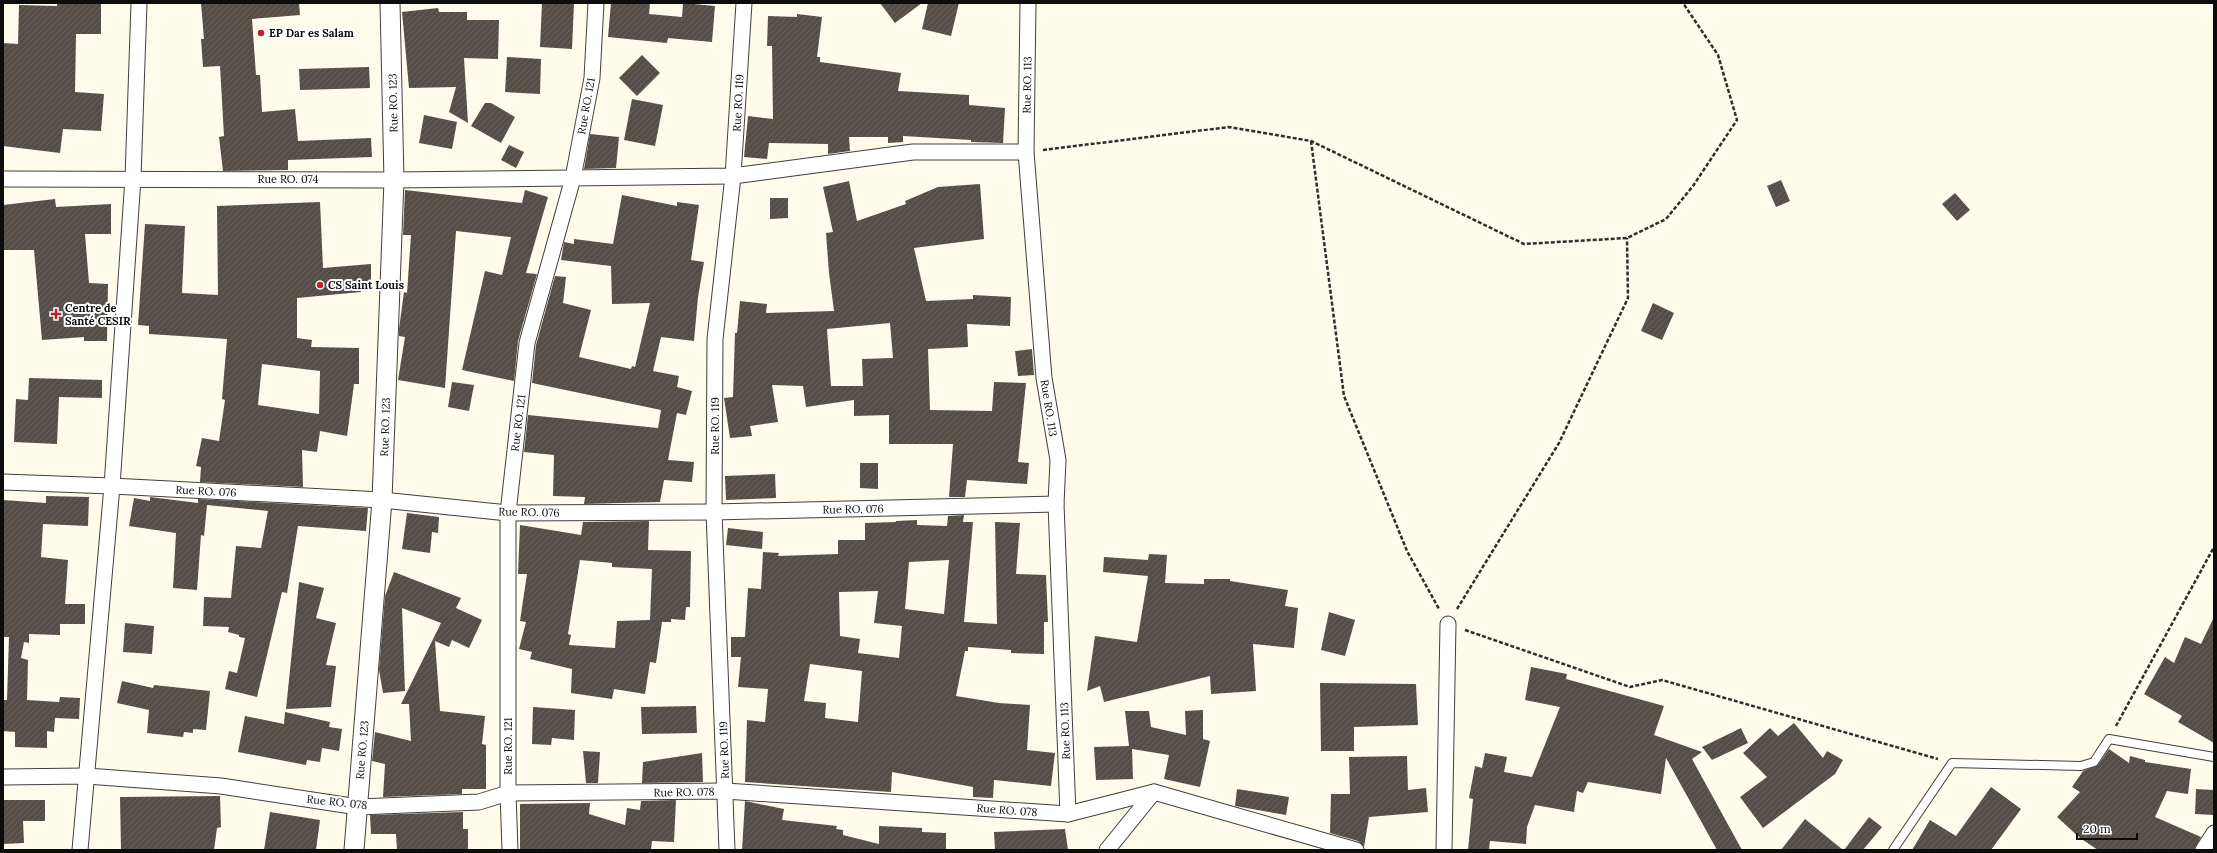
<svg xmlns="http://www.w3.org/2000/svg" width="2217" height="853" font-family="Lora,serif">
	<style>
		.building { fill: url(#building-hatch); fill-rule: evenodd }
		.lines { fill: none; stroke-linecap: round; stroke-linejoin: round }
		.service-casing { stroke: #3f3f3f; stroke-width: 10 }
		.minor-casing { stroke: #3f3f3f; stroke-width: 17 }
		.tertiary-casing { stroke: #3f3f3f; stroke-width: 21 }
		.path { stroke: #2e2e2e; stroke-width: 2.5; stroke-dasharray: 4 2; stroke-linecap: butt }
		.service { stroke: #fff; stroke-width: 8 }
		.minor { stroke: #fff; stroke-width: 15 }
		.tertiary { stroke: #fff; stroke-width: 19 }
		.poi-dot { fill: #c11f2a; stroke: #fff; stroke-width: 1.5 }
		.labels { text-anchor: middle; dominant-baseline: central; stroke-width: 4; stroke-linejoin: round; paint-order: stroke }
		.poi-label { font-size: 11px; font-weight: bold; fill: #0c0c0c; stroke: #fff; text-anchor: start }
		.street-label { font-size: 11px; fill: #0c0c0c; stroke: #fff }
	</style>
	<defs>
		<pattern id="building-hatch" width="6" height="6" patternUnits="userSpaceOnUse"><rect width="6" height="6" fill="#554d48"/><path d="M-1 1l2-2M0 6l6-6M5 7l2-2" fill="none" stroke="#68625e"/></pattern>
	</defs>
	<rect width="100%" height="100%" fill="#fffbeb"/>
	<!-- building -->
	<g class="building">
		<path d="M 57,3 L 101,3 L 101,34 L 76,34 L 75,92 L 104,94 L 101,131 L 63,129 L 60,153 L 3,146 L 3,43 L 18,44 L 19,5 L 57,6 Z"/>
		<path d="M 201,3 L 299,3 L 300,15 L 252,19 L 256,75 L 260,75 L 262,112 L 295,109 L 298,141 L 371,138 L 372,157 L 288,160 L 288,170 L 223,171 L 219,137 L 224,136 L 220,66 L 203,67 L 201,39 L 204,39 Z"/>
		<path d="M 542,3 L 574,3 L 572,49 L 540,47 Z"/>
		<path d="M 611,3 L 650,3 L 649,14 L 682,17 L 683,3 L 715,6 L 712,42 L 668,38 L 667,43 L 608,37 Z"/>
		<path d="M 880,3 L 922,3 L 895,23 Z"/>
		<path d="M 928,3 L 959,3 L 951,36 L 922,29 Z"/>
		<path d="M 438,8 L 439,12 L 467,12 L 467,20 L 499,20 L 498,59 L 464,58 L 468,123 L 449,112 L 456,87 L 409,88 L 402,12 Z"/>
		<path d="M 797,14 L 822,17 L 817,57 L 820,57 L 820,62 L 901,73 L 898,91 L 969,95 L 969,105 L 1005,108 L 1003,143 L 971,142 L 971,140 L 903,136 L 903,142 L 888,143 L 888,137 L 849,137 L 850,151 L 828,154 L 828,144 L 769,143 L 767,159 L 744,157 L 748,116 L 773,119 L 772,46 L 767,46 L 768,16 L 797,17 Z"/>
		<path d="M 642,55 L 660,73 L 637,96 L 619,78 Z"/>
		<path d="M 507,57 L 541,59 L 540,94 L 505,92 Z"/>
		<path d="M 369,67 L 370,88 L 300,90 L 299,69 Z"/>
		<path d="M 632,99 L 663,105 L 655,146 L 624,140 Z"/>
		<path d="M 485,103 L 491,103 L 515,117 L 501,143 L 471,126 Z"/>
		<path d="M 424,115 L 457,122 L 452,149 L 419,143 Z"/>
		<path d="M 590,134 L 619,137 L 616,168 L 584,169 Z"/>
		<path d="M 509,145 L 524,152 L 516,168 L 501,160 Z"/>
		<path d="M 1781,180 L 1790,201 L 1776,207 L 1767,186 Z"/>
		<path d="M 849,181 L 857,221 L 906,204 L 905,201 L 938,187 L 980,184 L 984,239 L 914,248 L 926,301 L 973,299 L 973,295 L 1011,297 L 1010,326 L 967,324 L 968,347 L 928,349 L 930,410 L 992,411 L 994,382 L 1026,383 L 1018,462 L 1029,463 L 1027,484 L 967,480 L 965,497 L 949,497 L 953,444 L 889,444 L 889,415 L 854,416 L 854,400 L 806,407 L 803,386 L 772,385 L 778,422 L 750,426 L 752,436 L 730,438 L 724,398 L 733,397 L 735,333 L 737,333 L 740,301 L 767,304 L 766,313 L 834,311 L 829,273 L 826,233 L 833,232 L 823,187 ZM 890,323 L 893,358 L 862,359 L 863,386 L 831,386 L 827,329 Z"/>
		<path d="M 405,190 L 522,203 L 525,190 L 548,197 L 526,273 L 537,274 L 518,341 L 514,381 L 462,370 L 485,271 L 502,275 L 511,237 L 456,231 L 445,388 L 398,380 L 405,337 L 399,336 L 399,329 L 404,292 L 407,293 L 411,235 L 403,235 Z"/>
		<path d="M 1955,193 L 1970,210 L 1957,221 L 1942,204 Z"/>
		<path d="M 622,195 L 677,206 L 677,202 L 699,205 L 691,260 L 704,262 L 698,297 L 694,341 L 661,337 L 653,371 L 679,376 L 677,387 L 692,391 L 686,415 L 677,413 L 668,460 L 694,462 L 692,482 L 664,480 L 660,502 L 584,504 L 585,497 L 553,496 L 554,455 L 524,452 L 528,415 L 658,428 L 661,410 L 532,383 L 536,345 L 555,276 L 566,277 L 563,303 L 591,310 L 579,357 L 631,369 L 632,366 L 635,367 L 650,303 L 612,304 L 611,266 L 561,260 L 564,242 L 574,244 L 574,239 L 613,244 Z"/>
		<path d="M 770,198 L 788,198 L 788,218 L 770,219 Z"/>
		<path d="M 55,199 L 56,207 L 111,204 L 111,234 L 85,234 L 89,283 L 108,284 L 107,341 L 84,341 L 84,337 L 42,340 L 34,250 L 3,250 L 3,205 Z"/>
		<path d="M 320,202 L 323,268 L 371,264 L 371,287 L 360,287 L 361,292 L 297,298 L 297,338 L 312,340 L 311,347 L 359,348 L 359,384 L 354,384 L 347,436 L 320,431 L 317,452 L 302,450 L 303,487 L 200,482 L 201,467 L 196,466 L 202,438 L 219,441 L 225,400 L 222,399 L 227,339 L 149,334 L 149,326 L 138,325 L 145,224 L 185,226 L 182,293 L 218,295 L 217,206 ZM 262,364 L 320,371 L 319,414 L 258,405 Z"/>
		<path d="M 1653,303 L 1674,313 L 1662,340 L 1641,331 Z"/>
		<path d="M 1032,349 L 1034,375 L 1018,376 L 1015,351 Z"/>
		<path d="M 29,378 L 102,380 L 102,398 L 59,397 L 57,444 L 14,442 L 16,399 L 28,400 Z"/>
		<path d="M 452,382 L 474,385 L 469,411 L 448,407 Z"/>
		<path d="M 860,463 L 878,463 L 878,489 L 860,488 Z"/>
		<path d="M 775,474 L 776,498 L 726,500 L 725,476 Z"/>
		<path d="M 46,496 L 89,497 L 88,526 L 43,524 L 41,557 L 68,560 L 65,604 L 85,604 L 85,624 L 60,624 L 60,635 L 29,634 L 29,643 L 24,642 L 21,658 L 28,660 L 27,700 L 59,702 L 60,697 L 80,698 L 79,719 L 55,718 L 54,732 L 47,731 L 47,748 L 15,747 L 15,732 L 3,731 L 3,700 L 7,700 L 9,637 L 3,637 L 3,500 L 46,503 Z"/>
		<path d="M 150,497 L 198,503 L 198,499 L 368,508 L 366,531 L 298,526 L 287,593 L 282,592 L 257,697 L 225,689 L 229,671 L 237,673 L 245,638 L 239,637 L 239,635 L 228,632 L 229,627 L 203,626 L 204,597 L 231,598 L 236,546 L 261,548 L 268,511 L 207,505 L 204,536 L 201,535 L 197,590 L 173,588 L 176,533 L 129,526 L 134,498 L 150,501 Z"/>
		<path d="M 407,513 L 439,517 L 438,533 L 432,532 L 430,553 L 402,549 Z"/>
		<path d="M 964,515 L 963,522 L 973,522 L 964,622 L 997,624 L 995,522 L 1020,523 L 1016,574 L 1046,575 L 1048,622 L 1044,622 L 1044,654 L 1011,653 L 1011,650 L 968,647 L 968,651 L 965,651 L 956,696 L 999,703 L 1030,705 L 1027,750 L 1055,753 L 1051,786 L 994,780 L 993,798 L 973,797 L 973,787 L 892,772 L 891,792 L 745,782 L 747,720 L 765,722 L 768,689 L 738,687 L 741,657 L 731,657 L 731,637 L 745,637 L 748,588 L 761,589 L 763,552 L 779,553 L 778,556 L 838,554 L 838,540 L 865,540 L 865,523 L 896,522 L 896,521 L 917,520 L 917,525 L 947,526 L 948,516 ZM 949,560 L 944,614 L 905,609 L 909,562 ZM 878,591 L 874,623 L 902,626 L 899,658 L 858,653 L 860,639 L 840,636 L 839,592 ZM 810,664 L 862,671 L 858,722 L 825,718 L 826,703 L 804,701 Z"/>
		<path d="M 649,521 L 648,550 L 691,551 L 690,607 L 686,607 L 685,620 L 671,619 L 671,622 L 662,622 L 656,663 L 650,662 L 645,694 L 614,689 L 612,699 L 571,693 L 572,669 L 530,659 L 532,652 L 519,649 L 526,622 L 520,621 L 527,574 L 518,574 L 520,525 L 581,535 L 583,522 ZM 580,560 L 612,563 L 612,567 L 652,569 L 650,620 L 617,621 L 615,648 L 569,645 L 571,635 L 568,634 Z"/>
		<path d="M 728,528 L 763,532 L 762,549 L 726,545 Z"/>
		<path d="M 1149,554 L 1167,555 L 1165,583 L 1204,584 L 1204,579 L 1230,579 L 1230,581 L 1288,590 L 1285,606 L 1298,608 L 1294,648 L 1253,644 L 1256,691 L 1211,694 L 1210,676 L 1104,702 L 1100,686 L 1087,691 L 1095,636 L 1137,642 L 1148,576 L 1103,572 L 1104,557 L 1148,560 Z"/>
		<path d="M 394,572 L 461,598 L 456,608 L 482,620 L 469,648 L 452,640 L 449,647 L 435,641 L 440,711 L 485,716 L 482,744 L 486,745 L 486,789 L 462,789 L 462,794 L 383,797 L 385,764 L 372,761 L 375,732 L 411,741 L 409,704 L 401,704 L 441,623 L 402,608 L 405,691 L 383,693 L 379,670 L 385,596 Z"/>
		<path d="M 299,582 L 324,588 L 316,618 L 336,623 L 326,665 L 336,666 L 331,707 L 286,709 Z"/>
		<path d="M 1329,612 L 1355,620 L 1345,656 L 1321,650 Z"/>
		<path d="M 2214,617 L 2214,743 L 2178,722 L 2182,716 L 2144,694 L 2165,657 L 2174,663 L 2185,637 L 2201,644 Z"/>
		<path d="M 125,623 L 154,626 L 152,654 L 123,652 Z"/>
		<path d="M 1531,667 L 1567,674 L 1566,679 L 1664,706 L 1654,735 L 1702,752 L 1692,759 L 1742,850 L 1717,850 L 1666,758 L 1661,794 L 1588,782 L 1583,793 L 1577,791 L 1574,812 L 1535,805 L 1527,827 L 1526,844 L 1490,841 L 1489,850 L 1468,850 L 1473,799 L 1469,798 L 1475,766 L 1482,768 L 1485,753 L 1507,757 L 1504,772 L 1532,777 L 1560,707 L 1525,700 Z"/>
		<path d="M 122,681 L 153,688 L 154,685 L 210,691 L 206,730 L 193,729 L 193,733 L 184,732 L 183,737 L 147,733 L 149,710 L 117,703 Z"/>
		<path d="M 1320,683 L 1416,684 L 1418,725 L 1354,727 L 1354,751 L 1321,751 Z"/>
		<path d="M 696,706 L 697,733 L 642,734 L 641,707 Z"/>
		<path d="M 533,707 L 575,710 L 574,740 L 552,738 L 551,745 L 532,744 Z"/>
		<path d="M 1203,710 L 1203,739 L 1210,741 L 1200,787 L 1164,779 L 1169,755 L 1132,749 L 1133,779 L 1096,780 L 1094,747 L 1129,746 L 1125,711 L 1149,711 L 1151,727 L 1186,735 L 1185,711 Z"/>
		<path d="M 285,712 L 330,722 L 329,727 L 342,729 L 339,751 L 322,748 L 320,762 L 307,760 L 306,765 L 238,752 L 245,716 L 284,724 Z"/>
		<path d="M 1794,723 L 1823,758 L 1827,751 L 1843,760 L 1835,774 L 1763,828 L 1740,797 L 1767,777 L 1743,753 L 1770,728 L 1778,736 Z"/>
		<path d="M 1741,728 L 1748,743 L 1712,760 L 1702,747 Z"/>
		<path d="M 2109,749 L 2129,763 L 2130,756 L 2145,760 L 2145,762 L 2191,769 L 2188,794 L 2167,791 L 2155,817 L 2201,837 L 2194,850 L 2098,850 L 2080,838 L 2057,817 L 2080,792 L 2072,787 L 2083,771 L 2098,765 Z"/>
		<path d="M 583,751 L 600,752 L 598,783 L 586,783 Z"/>
		<path d="M 702,753 L 703,782 L 642,783 L 643,762 Z"/>
		<path d="M 1407,756 L 1408,790 L 1426,788 L 1428,812 L 1369,817 L 1364,847 L 1358,841 L 1330,833 L 1331,794 L 1350,794 L 1349,757 Z"/>
		<path d="M 1991,787 L 2021,809 L 1991,850 L 1912,850 L 1930,820 L 1956,836 Z"/>
		<path d="M 1237,789 L 1289,797 L 1286,815 L 1235,806 Z"/>
		<path d="M 2196,789 L 2214,790 L 2214,815 L 2195,814 Z"/>
		<path d="M 220,796 L 221,827 L 217,828 L 214,850 L 121,850 L 120,797 Z"/>
		<path d="M 3,800 L 45,800 L 45,821 L 23,821 L 24,843 L 3,844 Z"/>
		<path d="M 676,800 L 674,842 L 652,841 L 651,850 L 520,850 L 520,804 L 590,803 L 589,814 L 625,825 L 627,808 L 640,810 L 641,801 Z"/>
		<path d="M 745,801 L 784,809 L 782,820 L 837,826 L 836,829 L 843,830 L 843,835 L 879,844 L 879,826 L 922,828 L 922,832 L 946,833 L 946,850 L 742,850 Z"/>
		<path d="M 270,812 L 320,820 L 316,850 L 264,850 Z"/>
		<path d="M 463,812 L 463,829 L 468,829 L 468,850 L 397,850 L 396,834 L 371,834 L 370,815 Z"/>
		<path d="M 1869,817 L 1882,827 L 1863,850 L 1844,850 Z"/>
		<path d="M 1805,819 L 1843,850 L 1781,850 Z"/>
		<path d="M 1065,829 L 1068,850 L 995,850 L 994,832 Z"/>
	</g>
	<g class="lines">
		<defs>
			<path id="service" d="M 1893,850 L 1952,763 L 2081,766 L 2094,762 L 2109,739 L 2214,757"/>
			<g id="minor">
				<path d="M 1028,3 L 1026,152 L 1044,378 L 1058,460 L 1056,504 L 1068,814"/>
				<path d="M 3,179 L 394,180 L 733,176 L 913,152 L 1026,152"/>
				<path d="M 3,482 L 112,486 L 382,500 L 508,513 L 714,512 L 1056,504"/>
				<path d="M 3,777 L 87,776 L 221,786 L 358,807 L 479,802 L 508,793 L 725,791 L 1068,814 L 1154,792 L 1356,850"/>
				<path d="M 80,850 L 112,486 L 133,178 L 139,3"/>
				<path d="M 510,850 L 508,793 L 508,513 L 527,343 L 573,178 L 592,78 L 596,3"/>
				<path d="M 727,850 L 714,512 L 715,339 L 733,176 L 744,3"/>
				<path d="M 1107,850 L 1154,792"/>
				<path d="M 1444,850 L 1448,624"/>
				<path d="M 2203,850 L 2214,833"/>
			</g>
			<path id="tertiary" d="M 354,850 L 382,500 L 394,180 L 390,3"/>
		</defs>
		<!-- service casing -->
		<use href="#service" class="service-casing"/>
		<!-- minor casing -->
		<use href="#minor" class="minor-casing"/>
		<!-- tertiary casing -->
		<use href="#tertiary" class="tertiary-casing"/>
		<!-- path -->
		<g class="path">
			<path d="M 1311,141 L 1344,396 L 1407,551 L 1439,609"/>
			<path d="M 1043,150 L 1229,127 L 1311,141 L 1524,244 L 1627,238 L 1666,219 L 1693,186 L 1737,120 L 1718,55 L 1683,3"/>
			<path d="M 1457,609 L 1559,443 L 1628,298 L 1627,238"/>
			<path d="M 1465,630 L 1630,687 L 1662,680 L 1938,759"/>
			<path d="M 2116,726 L 2214,547"/>
		</g>
		<!-- service -->
		<use href="#service" class="service"/>
		<!-- minor -->
		<use href="#minor" class="minor"/>
		<!-- tertiary -->
		<use href="#tertiary" class="tertiary"/>
	</g>
	<!-- markers -->
	<g class="poi-dot">
		<circle cx="261" cy="33" r="4"/>
		<circle cx="320" cy="285" r="4"/>
		<path d="M54 308h4v4h4v4h-4v4h-4v-4h-4v-4h4z"/>
	</g>
	<g class="labels">
		<!-- poi labels -->
		<g class="poi-label">
			<text x="269" y="33">EP Dar es Salam</text>
			<text x="328" y="285">CS Saint Louis</text>
			<text x="65" y="308">Centre de<tspan x="65" dy="13">Santé CESIR</tspan></text>
		</g>
		<!-- street labels -->
		<g class="street-label">
			<text transform="translate(1027 85) rotate(-89)">Rue RO. 113</text>
			<text transform="translate(393 103) rotate(-91)">Rue RO. 123</text>
			<text transform="translate(738 103) rotate(-87)">Rue RO. 119</text>
			<text transform="translate(586 106) rotate(-80)">Rue RO. 121</text>
			<text x="288" y="179">Rue RO. 074</text>
			<text transform="translate(1049 408) rotate(81)">Rue RO. 113</text>
			<text transform="translate(518 423) rotate(-83)">Rue RO. 121</text>
			<text transform="translate(715 426) rotate(-90)">Rue RO. 119</text>
			<text transform="translate(385 427) rotate(-88)">Rue RO. 123</text>
			<text transform="translate(206 491) rotate(3)">Rue RO. 076</text>
			<text transform="translate(853 509) rotate(-1)">Rue RO. 076</text>
			<text transform="translate(529 512) rotate(1)">Rue RO. 076</text>
			<text transform="translate(1065 731) rotate(-92)">Rue RO. 113</text>
			<text transform="translate(508 746) rotate(-90)">Rue RO. 121</text>
			<text transform="translate(362 750) rotate(-85)">Rue RO. 123</text>
			<text transform="translate(724 750) rotate(-92)">Rue RO. 119</text>
			<text transform="translate(684 792) rotate(-1)">Rue RO. 078</text>
			<text transform="translate(337 802) rotate(6)">Rue RO. 078</text>
			<text transform="translate(1007 810) rotate(4)">Rue RO. 078</text>
		</g>
	</g>
	<!-- border -->
	<rect width="2217" height="853" fill="none" stroke="#0c0c0c" stroke-width="8"/>
	<!-- scale -->
	<path d="M2077 833v6h60v-6" fill="none" stroke="#0c0c0c" stroke-width="2"/>
	<text x="2083" y="833" font-size="12" fill="#0c0c0c" stroke="#ffffff" stroke-width="3" paint-order="stroke">20 m</text>
</svg>
